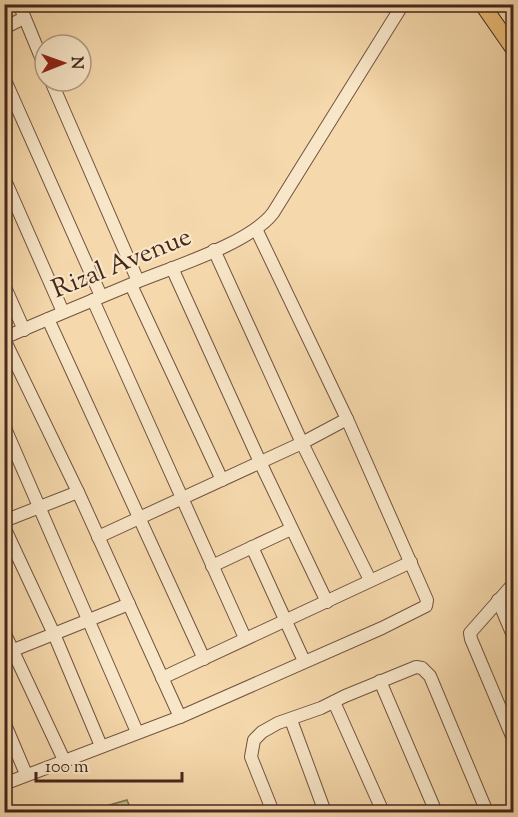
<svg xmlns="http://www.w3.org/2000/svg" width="518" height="817" font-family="'Sorts Mill Goudy',serif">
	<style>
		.green { fill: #c0be86; stroke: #837251; stroke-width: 1.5 }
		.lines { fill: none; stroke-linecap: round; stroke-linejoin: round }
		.minor-casing { stroke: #725340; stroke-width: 14 }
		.major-casing { stroke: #46271c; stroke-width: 17 }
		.minor { stroke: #f8e6c8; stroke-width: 12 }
		.major { stroke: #eabc76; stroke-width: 15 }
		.labels { text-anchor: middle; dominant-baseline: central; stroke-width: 4.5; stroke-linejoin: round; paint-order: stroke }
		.street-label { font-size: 26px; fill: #46271c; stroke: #f8e6c8 }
	</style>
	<rect width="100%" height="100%" fill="#f5d8ab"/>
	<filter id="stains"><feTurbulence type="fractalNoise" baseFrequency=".00333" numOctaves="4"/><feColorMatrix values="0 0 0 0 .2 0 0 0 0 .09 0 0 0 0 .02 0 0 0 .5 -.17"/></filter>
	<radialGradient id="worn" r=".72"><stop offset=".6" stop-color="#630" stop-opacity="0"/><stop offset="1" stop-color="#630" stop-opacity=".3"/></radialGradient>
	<!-- green -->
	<path class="green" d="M 127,800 L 132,812 L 85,812 Z"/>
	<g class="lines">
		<defs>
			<g id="minor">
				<path d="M 19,4 L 45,67"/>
				<path d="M 4,28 L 24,18"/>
				<path d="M 4,78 L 101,296"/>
				<path d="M 51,81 L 138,281"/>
				<path d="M 4,178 L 63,312"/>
				<path d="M 214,250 L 302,443 L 370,580"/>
				<path d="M 172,268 L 260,462 L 327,602"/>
				<path d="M 4,285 L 24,330"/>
				<path d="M 131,285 L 222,480"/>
				<path d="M 93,300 L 245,638"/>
				<path d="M 48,319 L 204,659"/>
				<path d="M 4,338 C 49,318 94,300 139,281 C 176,266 250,243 273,213 L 403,4"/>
				<path d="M 4,339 L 78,492 L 180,717"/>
				<path d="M 4,426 L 137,732"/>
				<path d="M 4,521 L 78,492"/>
				<path d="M 4,527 L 54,634 L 101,746"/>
				<path d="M 98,537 L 302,443 L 347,419"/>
				<path d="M 252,547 L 304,661"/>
				<path d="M 212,566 L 291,529"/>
				<path d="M 514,583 L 470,633 L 471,639 L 514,741"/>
				<path d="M 498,600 L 514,638"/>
				<path d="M 4,632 L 64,760"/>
				<path d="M 6,653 L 129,604"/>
				<path d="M 162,678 L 411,562"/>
				<path d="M 380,681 L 436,812"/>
				<path d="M 334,702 L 383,812"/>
				<path d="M 291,720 L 325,812"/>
				<path d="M 4,722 L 26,774"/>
				<path d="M 4,784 L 180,717 L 382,628 L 426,606 L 427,600 L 347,419 L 256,229"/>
				<path d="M 273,812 L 251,757 L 254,740 L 262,732 L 278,723 L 321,708 L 345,696 L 416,667 L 422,668 L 430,676 L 487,812"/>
			</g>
			<path id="major" d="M 482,4 L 514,50"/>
		</defs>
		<!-- minor casing -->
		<use href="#minor" class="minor-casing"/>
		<!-- major casing -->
		<use href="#major" class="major-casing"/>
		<!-- minor -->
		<use href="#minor" class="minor"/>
		<!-- major -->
		<use href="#major" class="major"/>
	</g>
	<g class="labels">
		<!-- street labels -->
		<g class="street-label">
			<text transform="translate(122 264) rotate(-22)">Rizal Avenue</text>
		</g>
	</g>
	<!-- margin -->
	<rect width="518" height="817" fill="none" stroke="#f5d8ab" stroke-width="24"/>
	<rect x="6" y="6" width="506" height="805" fill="none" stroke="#46271c" stroke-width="3"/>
	<rect x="12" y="12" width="494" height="793" fill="none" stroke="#46271c" stroke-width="1.5"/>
	<!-- north arrow -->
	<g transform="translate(63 63) rotate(89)"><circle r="28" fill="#f8e6c8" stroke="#b19a83" stroke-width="1.5"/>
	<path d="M0-4.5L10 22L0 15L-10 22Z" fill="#8f2418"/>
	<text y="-9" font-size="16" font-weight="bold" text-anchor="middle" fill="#46271c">N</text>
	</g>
	<!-- scale -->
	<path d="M36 772v9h146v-9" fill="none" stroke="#46271c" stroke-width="3"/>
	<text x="45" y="772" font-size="18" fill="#46271c" stroke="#f8e6c8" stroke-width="4.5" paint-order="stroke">100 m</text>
	<rect width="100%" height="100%" filter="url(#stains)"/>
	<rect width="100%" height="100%" fill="url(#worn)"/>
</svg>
